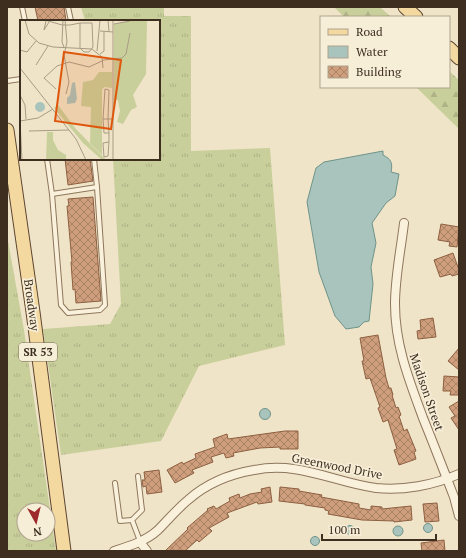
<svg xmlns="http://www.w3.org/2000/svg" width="466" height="558" font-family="'PT Serif',serif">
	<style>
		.grass { fill: url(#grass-tufts); fill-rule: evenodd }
		.forest { fill: url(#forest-firs) }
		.water { fill: #a9c4bc; stroke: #6f938a }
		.building { fill: url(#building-cross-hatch); stroke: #8d5f41 }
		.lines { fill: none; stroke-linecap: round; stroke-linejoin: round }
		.service-casing { stroke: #8d765c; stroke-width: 6 }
		.minor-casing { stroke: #8d765c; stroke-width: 10 }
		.primary-casing { stroke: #5b4430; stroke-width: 15 }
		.service { stroke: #faf1dc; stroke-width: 4 }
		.minor { stroke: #faf1dc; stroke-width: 8 }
		.primary { stroke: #f3d9a0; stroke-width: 13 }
		.labels { text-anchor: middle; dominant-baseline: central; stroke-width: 3.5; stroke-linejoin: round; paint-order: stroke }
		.shield { fill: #f7eed8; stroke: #756857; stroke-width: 1 }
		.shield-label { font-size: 11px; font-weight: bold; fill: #3d2e20 }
		.street-label { font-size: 12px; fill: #3d2e20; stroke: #f7eed8 }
		.inset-road { fill: none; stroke: #a89b85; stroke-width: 1 }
		.view { fill: #df570d; fill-opacity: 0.15; stroke: #df570d; stroke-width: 2 }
		.inset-edge { fill: none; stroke: #3d2e20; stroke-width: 2 }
	</style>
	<defs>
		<pattern id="grass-tufts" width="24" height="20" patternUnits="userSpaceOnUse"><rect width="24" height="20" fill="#c9cf9b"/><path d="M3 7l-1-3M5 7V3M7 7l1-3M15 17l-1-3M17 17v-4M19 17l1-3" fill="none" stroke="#aeb285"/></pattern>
		<pattern id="forest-firs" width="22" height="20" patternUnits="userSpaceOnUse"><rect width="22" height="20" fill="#c9cf9b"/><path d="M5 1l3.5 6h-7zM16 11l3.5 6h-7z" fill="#aeb285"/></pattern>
		<pattern id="building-cross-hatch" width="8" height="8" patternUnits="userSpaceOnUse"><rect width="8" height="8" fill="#cf9f7d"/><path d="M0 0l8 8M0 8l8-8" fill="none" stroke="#a98266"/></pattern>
	</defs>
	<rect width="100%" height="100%" fill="#f0e4c8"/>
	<!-- grass -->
	<g class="grass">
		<path d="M 81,7 L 164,7 L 164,16 L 191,16 L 191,151 L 270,148 L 285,345 L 199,366 L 161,441 L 61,455 L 43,329 L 110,324 L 121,304 L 113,159 L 159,159 L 159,21 L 85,21 Z"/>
		<path d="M 7,235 L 24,330 L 56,551 L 7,551 ZM 24,510 L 48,510 L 48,534 L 24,534 Z"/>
	</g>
	<!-- forest -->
	<g class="forest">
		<path d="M 334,7 L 380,7 L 391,17 L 344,17 Z"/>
		<path d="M 449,71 L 459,80 L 459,129 L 416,87 L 449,87 Z"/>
	</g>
	<!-- water -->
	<g class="water">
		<path d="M 383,151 L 383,155 C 391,159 393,163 391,172 L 399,174 L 395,196 L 386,203 L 372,223 L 376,243 L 371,267 L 373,284 L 369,321 L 364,322 L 359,327 L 346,329 L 335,316 L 319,272 L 307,202 L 316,168 L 324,162 Z"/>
		<circle cx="265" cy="414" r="5.5"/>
		<circle cx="428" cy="528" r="4.5"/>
		<circle cx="350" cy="530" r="4.5"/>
		<circle cx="398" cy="531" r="5"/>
		<circle cx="315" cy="541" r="4.5"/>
	</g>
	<!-- building -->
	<g class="building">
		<path d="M 35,7 L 64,7 L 66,21 L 38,21 Z"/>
		<path d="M 65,159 L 90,159 L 93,181 L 68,185 Z"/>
		<path d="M 93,197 L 101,301 L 76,303 L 75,289 L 73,290 L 71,262 L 72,262 L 67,206 L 69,206 L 68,199 Z"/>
		<path d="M 441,224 L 459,227 L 457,247 L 449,246 L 450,242 L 438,240 Z"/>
		<path d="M 453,253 L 459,270 L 459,274 L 452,276 L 451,274 L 440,277 L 434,260 Z"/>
		<path d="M 433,318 L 436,337 L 418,339 L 417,331 L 421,330 L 420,320 Z"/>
		<path d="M 378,335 L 386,378 L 389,388 L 391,388 L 393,395 L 392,395 L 396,408 L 398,407 L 401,415 L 399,416 L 404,431 L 407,429 L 416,451 L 414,452 L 416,459 L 399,465 L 394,450 L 397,449 L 388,420 L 383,422 L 378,408 L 380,407 L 370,378 L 366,379 L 362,361 L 364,361 L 360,338 Z"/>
		<path d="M 459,348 L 459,370 L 448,361 Z"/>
		<path d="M 444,376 L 459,377 L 459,395 L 450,395 L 451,391 L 443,391 Z"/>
		<path d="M 459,401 L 459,430 L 451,418 L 455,416 L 449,407 Z"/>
		<path d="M 285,431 L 298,431 L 298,449 L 280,449 L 280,447 L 260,448 L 233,453 L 234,456 L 226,458 L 224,453 L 211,457 L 213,462 L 192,470 L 194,473 L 175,483 L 167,470 L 182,462 L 183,464 L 196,458 L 195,454 L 215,447 L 213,439 L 227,434 L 228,439 Z"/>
		<path d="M 159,470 L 162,492 L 147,494 L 146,486 L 143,487 L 142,480 L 145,480 L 144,472 Z"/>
		<path d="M 270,487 L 272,502 L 258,504 L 257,502 L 227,513 L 229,517 L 209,528 L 212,531 L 199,542 L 197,540 L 185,551 L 165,551 L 188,529 L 187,528 L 208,510 L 207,509 L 214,506 L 216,509 L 230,501 L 229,498 L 239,494 L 240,498 L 250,494 L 262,492 L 261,489 Z"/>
		<path d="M 280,487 L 299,489 L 299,491 L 322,495 L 321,497 L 359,504 L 359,508 L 371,510 L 371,506 L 382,507 L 382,509 L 411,506 L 412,520 L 394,522 L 394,521 L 362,520 L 328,514 L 329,511 L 325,510 L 325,508 L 305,505 L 305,504 L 279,501 Z"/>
		<path d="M 437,503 L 439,521 L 425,522 L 423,504 Z"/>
		<path d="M 444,540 L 445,551 L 422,551 L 421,543 Z"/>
	</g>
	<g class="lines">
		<defs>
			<g id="service">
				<path d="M 22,7 L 25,21"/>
				<path d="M 68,7 L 71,21"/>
				<path d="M 7,81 L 21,79"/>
				<path d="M 47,159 L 52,194 L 61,305 L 68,313 L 100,310 L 105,305 L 97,187 L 94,159"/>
				<path d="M 52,194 L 97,187"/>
				<path d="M 138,476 L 142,510 L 132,520 L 140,541"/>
				<path d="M 115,483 L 120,521 L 132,520"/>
			</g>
			<g id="minor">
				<path d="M 404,223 C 401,249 395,277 395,304 C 395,345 409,380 423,418 C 434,445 444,471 454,497 L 459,516"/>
				<path d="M 140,542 L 147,551"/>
				<path d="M 114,551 C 130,546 146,541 158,530 C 168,520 177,509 188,500 C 206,484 230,474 254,470 C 299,461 333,482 376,488 C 403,491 434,485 459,474"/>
			</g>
			<g id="primary">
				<path d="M 405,7 L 416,17"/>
				<path d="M 449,48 L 459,58"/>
				<path d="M 7,130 L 33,312 L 64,551"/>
			</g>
		</defs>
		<!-- service casing -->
		<use href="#service" class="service-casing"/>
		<!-- minor casing -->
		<use href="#minor" class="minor-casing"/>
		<!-- primary casing -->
		<use href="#primary" class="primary-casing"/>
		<!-- service -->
		<use href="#service" class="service"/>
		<!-- minor -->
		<use href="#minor" class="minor"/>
		<!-- primary -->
		<use href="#primary" class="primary"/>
	</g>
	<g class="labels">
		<!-- shield labels -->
		<rect class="shield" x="19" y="343" width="38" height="18" rx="3"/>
		<g class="shield-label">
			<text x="38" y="352">SR 53</text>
		</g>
		<!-- street labels -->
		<g class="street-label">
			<text transform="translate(32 305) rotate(82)">Broadway</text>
			<text transform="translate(427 392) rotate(71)">Madison Street</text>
			<text transform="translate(337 466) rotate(11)">Greenwood Drive</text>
		</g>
	</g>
	<!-- overview -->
	<g transform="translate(20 20)">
		<rect width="140" height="140" fill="#f0e4c8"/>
		<path d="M 112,0 L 127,0 L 126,54 L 113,75 L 117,87 L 111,90 L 103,104 L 97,102 L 100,91 L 98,80 L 94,80 L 94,4 ZM 79,52 L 92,52 L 92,68 L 84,67 L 82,70 L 82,135 L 70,123 L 71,87 L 61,86 L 63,62 L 73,60 Z" fill="#c9cf9b"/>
		<path d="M 38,85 L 56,109 L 86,140 L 82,140 L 63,123 L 34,88 ZM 27,112 L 33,112 L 33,120 L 38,130 L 46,135 L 46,140 L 26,140 Z" fill="#c9cf9b"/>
		<path d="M 55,62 L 57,79 L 55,83 L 47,84 L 47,78 L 50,75 L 52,63 ZM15 87a5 5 0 1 1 10 0a5 5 0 1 1-10 0Z" fill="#a9c4bc"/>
		<path class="inset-road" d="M 5,0 L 9,14 L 19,23 L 33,27 L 72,29 L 82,37 L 83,48M 25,0 L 42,5 L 50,5 L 60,3 L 72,3 L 73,27 L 69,32 L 64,32 L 60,28 L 60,3M 43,0 L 42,22 L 44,27M 45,0 L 47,22 L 44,35 L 49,62 L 46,74M 88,0 L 89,12M 26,1 L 24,10 L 29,2M 94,4 L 110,1M 80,11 L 93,12M 0,30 L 7,32 L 16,21M 77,31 L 80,0M 80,34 L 84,31 L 84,12M 16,45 L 28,26M 0,48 L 56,119 L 66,140M 36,69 L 24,58 L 37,46 L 49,42 L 69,47 L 84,40 L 102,38 L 106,34 L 110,13M 0,75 L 5,85 L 6,99M 83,99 L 84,113 L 89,113 L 88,99 L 89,70 L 85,69 L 83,99 L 93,99M 0,101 L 2,140M 0,101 L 18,98 L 33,89M 9,111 L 49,110M 89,122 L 83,123 L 84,137 L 88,136 L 89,121 L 89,113M 93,140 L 93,0"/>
		<path class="view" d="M 44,32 L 101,40 L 91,109 L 35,101 Z"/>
		<rect width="140" height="140" class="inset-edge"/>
	</g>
	<!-- border -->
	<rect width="466" height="558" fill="none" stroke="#3d2e20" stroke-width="16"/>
	<!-- legend -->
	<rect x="320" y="16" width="130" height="72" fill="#f7eed8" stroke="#ada18e"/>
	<rect x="328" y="29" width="20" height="6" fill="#f3d9a0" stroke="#ada18e"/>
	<text x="356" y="36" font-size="12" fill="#3d2e20">Road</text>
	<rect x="328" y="46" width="20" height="12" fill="#a9c4bc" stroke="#ada18e"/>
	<text x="356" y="56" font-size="12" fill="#3d2e20">Water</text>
	<rect x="328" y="66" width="20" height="12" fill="url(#building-cross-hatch)" stroke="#ada18e"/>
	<text x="356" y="76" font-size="12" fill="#3d2e20">Building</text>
	<!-- north arrow -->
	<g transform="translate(36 522) rotate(172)"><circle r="19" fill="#f7eed8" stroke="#ada18e"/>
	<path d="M0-3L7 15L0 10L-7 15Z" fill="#9e2a2b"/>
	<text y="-6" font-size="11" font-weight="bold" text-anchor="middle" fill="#3d2e20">N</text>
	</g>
	<!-- scale -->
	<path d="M322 534v6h114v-6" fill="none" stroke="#3d2e20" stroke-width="2"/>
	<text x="328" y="534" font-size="12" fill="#3d2e20" stroke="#f7eed8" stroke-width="3" paint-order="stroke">100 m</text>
</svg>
